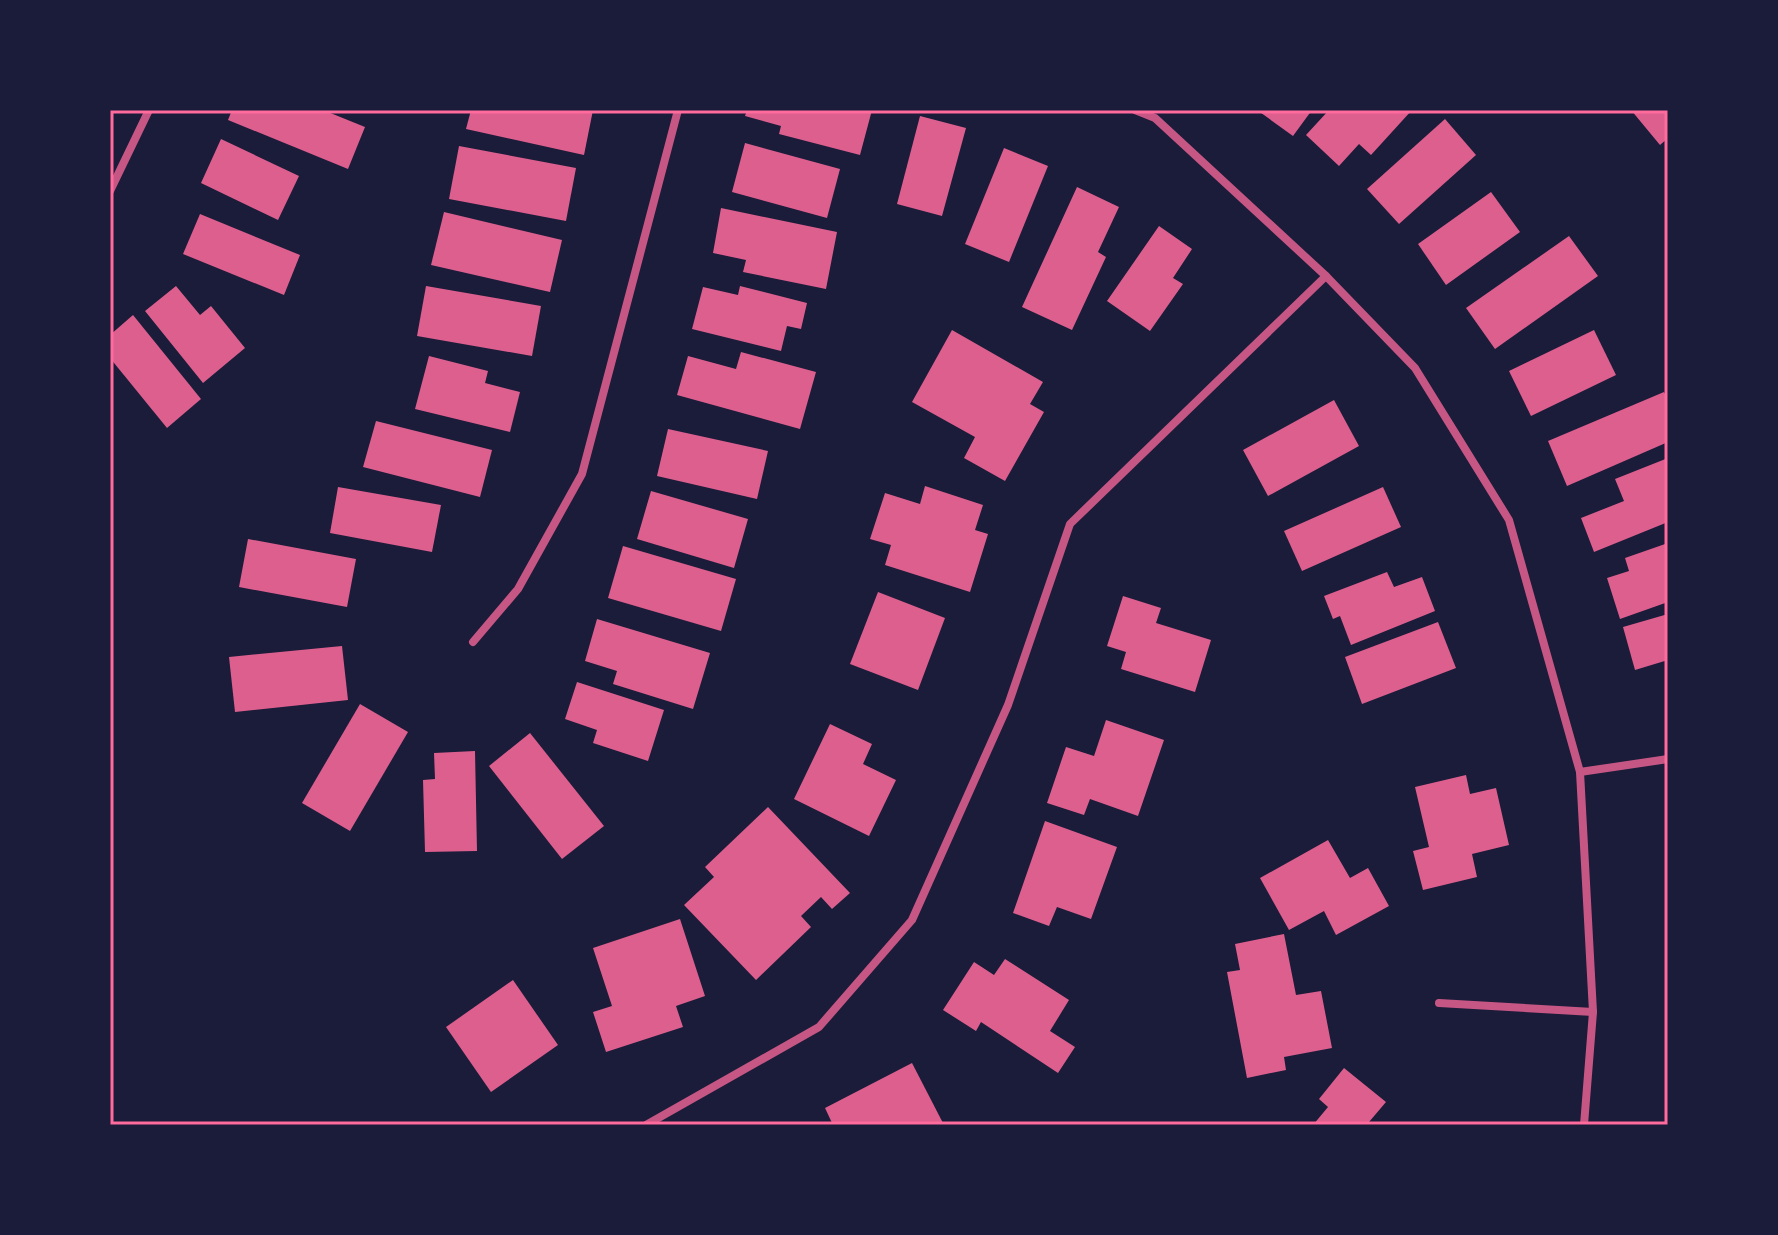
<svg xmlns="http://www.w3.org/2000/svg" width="1778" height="1235" font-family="Commissioner,sans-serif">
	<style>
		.building { fill: #dd5f8e }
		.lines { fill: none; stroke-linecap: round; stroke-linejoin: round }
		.minor { stroke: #c65784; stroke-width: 8 }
		.neatline { fill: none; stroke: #ff6b9d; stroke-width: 3 }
	</style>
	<rect width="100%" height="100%" fill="#1b1b3a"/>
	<!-- building -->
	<g class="building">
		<path d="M 232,110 L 323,110 L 365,127 L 348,169 L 228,120 Z"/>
		<path d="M 471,110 L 593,110 L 584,155 L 466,129 Z"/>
		<path d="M 747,110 L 872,110 L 860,155 L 779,134 L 781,126 L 745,116 Z"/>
		<path d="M 1257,110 L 1312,110 L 1293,136 Z"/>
		<path d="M 1329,110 L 1412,110 L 1371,155 L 1359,144 L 1339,166 L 1306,135 Z"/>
		<path d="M 1631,110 L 1668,110 L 1668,138 L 1660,145 Z"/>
		<path d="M 920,116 L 966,128 L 942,216 L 897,204 Z"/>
		<path d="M 1445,119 L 1476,155 L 1399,224 L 1367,189 Z"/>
		<path d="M 221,139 L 299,176 L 278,220 L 201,183 Z"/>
		<path d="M 745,143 L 840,169 L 827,218 L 732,192 Z"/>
		<path d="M 459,146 L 576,168 L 566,221 L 449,199 Z"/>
		<path d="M 1004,148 L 1048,166 L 1009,262 L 965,244 Z"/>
		<path d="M 1077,187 L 1119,207 L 1098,252 L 1106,257 L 1072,330 L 1022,307 Z"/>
		<path d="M 1491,192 L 1520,232 L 1446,285 L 1418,244 Z"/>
		<path d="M 721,208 L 837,232 L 826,289 L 743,272 L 746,260 L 713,253 Z"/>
		<path d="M 444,212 L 562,240 L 550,292 L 431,265 Z"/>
		<path d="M 200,214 L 300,255 L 284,295 L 183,254 Z"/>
		<path d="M 1159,226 L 1192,249 L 1173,278 L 1183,284 L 1150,331 L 1107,301 Z"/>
		<path d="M 1569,236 L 1598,276 L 1495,349 L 1466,308 Z"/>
		<path d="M 176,286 L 200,315 L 211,306 L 245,348 L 203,383 L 145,311 Z"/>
		<path d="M 426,286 L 541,306 L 532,356 L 417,336 Z"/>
		<path d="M 740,286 L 807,303 L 801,329 L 787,326 L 781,351 L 692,329 L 703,287 L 738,295 Z"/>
		<path d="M 133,315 L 201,399 L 167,428 L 110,358 L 110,335 Z"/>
		<path d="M 952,330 L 1043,382 L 1030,404 L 1044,412 L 1005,481 L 964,458 L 975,437 L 912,402 Z"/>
		<path d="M 1594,330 L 1616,375 L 1531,416 L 1509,371 Z"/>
		<path d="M 741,352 L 816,372 L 800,429 L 677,395 L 688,356 L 736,369 Z"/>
		<path d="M 429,356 L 488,371 L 485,383 L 520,392 L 510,432 L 415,409 Z"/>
		<path d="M 1664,392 L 1668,400 L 1668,442 L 1567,486 L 1548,441 Z"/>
		<path d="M 1334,400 L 1359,446 L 1268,496 L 1243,450 Z"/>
		<path d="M 376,421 L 492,450 L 480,497 L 363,467 Z"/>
		<path d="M 668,429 L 768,451 L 757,499 L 657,476 Z"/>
		<path d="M 1668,458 L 1668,522 L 1594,552 L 1581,518 L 1624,501 L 1615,479 Z"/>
		<path d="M 925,486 L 983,505 L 975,530 L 988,534 L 970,592 L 885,565 L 891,545 L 870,539 L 885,493 L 920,504 Z"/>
		<path d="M 338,487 L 441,505 L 432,552 L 330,533 Z"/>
		<path d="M 1383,487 L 1401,527 L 1302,571 L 1284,531 Z"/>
		<path d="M 651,491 L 748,519 L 734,568 L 637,539 Z"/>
		<path d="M 248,539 L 356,559 L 347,607 L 239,587 Z"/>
		<path d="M 1668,543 L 1668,602 L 1620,619 L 1607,578 L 1629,571 L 1625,558 Z"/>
		<path d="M 623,546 L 736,579 L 721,631 L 608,598 Z"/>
		<path d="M 1387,572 L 1394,587 L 1422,577 L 1435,611 L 1351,645 L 1340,616 L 1333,619 L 1324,596 Z"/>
		<path d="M 878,592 L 945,618 L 918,690 L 850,664 Z"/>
		<path d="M 1123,596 L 1161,608 L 1156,623 L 1211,640 L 1195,692 L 1121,669 L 1126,652 L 1107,646 Z"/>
		<path d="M 1668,614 L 1668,660 L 1635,670 L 1623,627 Z"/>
		<path d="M 597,619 L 710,653 L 693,709 L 613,684 L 617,671 L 585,661 Z"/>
		<path d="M 1438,622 L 1456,668 L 1362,704 L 1345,657 Z"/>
		<path d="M 342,646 L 348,700 L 235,712 L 229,657 Z"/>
		<path d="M 577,682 L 664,710 L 648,761 L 593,743 L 597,730 L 565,719 Z"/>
		<path d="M 360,704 L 408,732 L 350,831 L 302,803 Z"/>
		<path d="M 1106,720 L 1164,740 L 1138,816 L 1090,799 L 1084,815 L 1047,803 L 1066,747 L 1094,756 Z"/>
		<path d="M 830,724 L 872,744 L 863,764 L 896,780 L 869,836 L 794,799 Z"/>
		<path d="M 530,733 L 604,826 L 562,859 L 489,766 Z"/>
		<path d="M 475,751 L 477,851 L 425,852 L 423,780 L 435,779 L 434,753 Z"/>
		<path d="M 1466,775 L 1470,794 L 1496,788 L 1509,845 L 1472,854 L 1477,877 L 1423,890 L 1413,851 L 1429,847 L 1415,787 Z"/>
		<path d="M 768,807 L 850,893 L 832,909 L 821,897 L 801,916 L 811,927 L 756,980 L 684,905 L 714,877 L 705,867 Z"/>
		<path d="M 1045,821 L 1117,847 L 1091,919 L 1057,907 L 1049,926 L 1013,913 Z"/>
		<path d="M 1328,840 L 1350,878 L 1368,868 L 1389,906 L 1336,935 L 1324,911 L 1289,930 L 1260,878 Z"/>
		<path d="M 680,919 L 705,996 L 676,1006 L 683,1027 L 606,1052 L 593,1012 L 612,1006 L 593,948 Z"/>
		<path d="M 1284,934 L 1296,995 L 1321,991 L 1332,1048 L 1284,1057 L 1286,1070 L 1247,1078 L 1227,972 L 1240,970 L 1235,944 Z"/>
		<path d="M 1005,959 L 1069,1000 L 1050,1031 L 1075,1047 L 1058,1073 L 981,1022 L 976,1031 L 943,1010 L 974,962 L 994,975 Z"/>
		<path d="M 513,980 L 558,1045 L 491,1092 L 446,1027 Z"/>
		<path d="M 912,1063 L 944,1125 L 833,1125 L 825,1108 Z"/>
		<path d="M 1344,1068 L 1386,1102 L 1369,1122 L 1373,1125 L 1313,1125 L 1328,1107 L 1319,1099 Z"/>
	</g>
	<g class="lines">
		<!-- minor -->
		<g class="minor">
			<path d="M 1135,110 L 1155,118 L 1326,276 L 1415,368 L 1509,520 L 1580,772 L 1593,1012 L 1584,1125"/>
			<path d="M 110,191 L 149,110"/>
			<path d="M 473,642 L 518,589 L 582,474 L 678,110"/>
			<path d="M 1580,772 L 1668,759"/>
			<path d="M 1439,1003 L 1593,1012"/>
			<path d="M 646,1125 L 819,1027 L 912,920 L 1008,705 L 1070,524 L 1326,276"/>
		</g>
	</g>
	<!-- border -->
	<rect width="1778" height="1235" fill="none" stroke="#1b1b3a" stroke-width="224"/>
	<rect x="112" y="112" width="1554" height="1011" class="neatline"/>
</svg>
